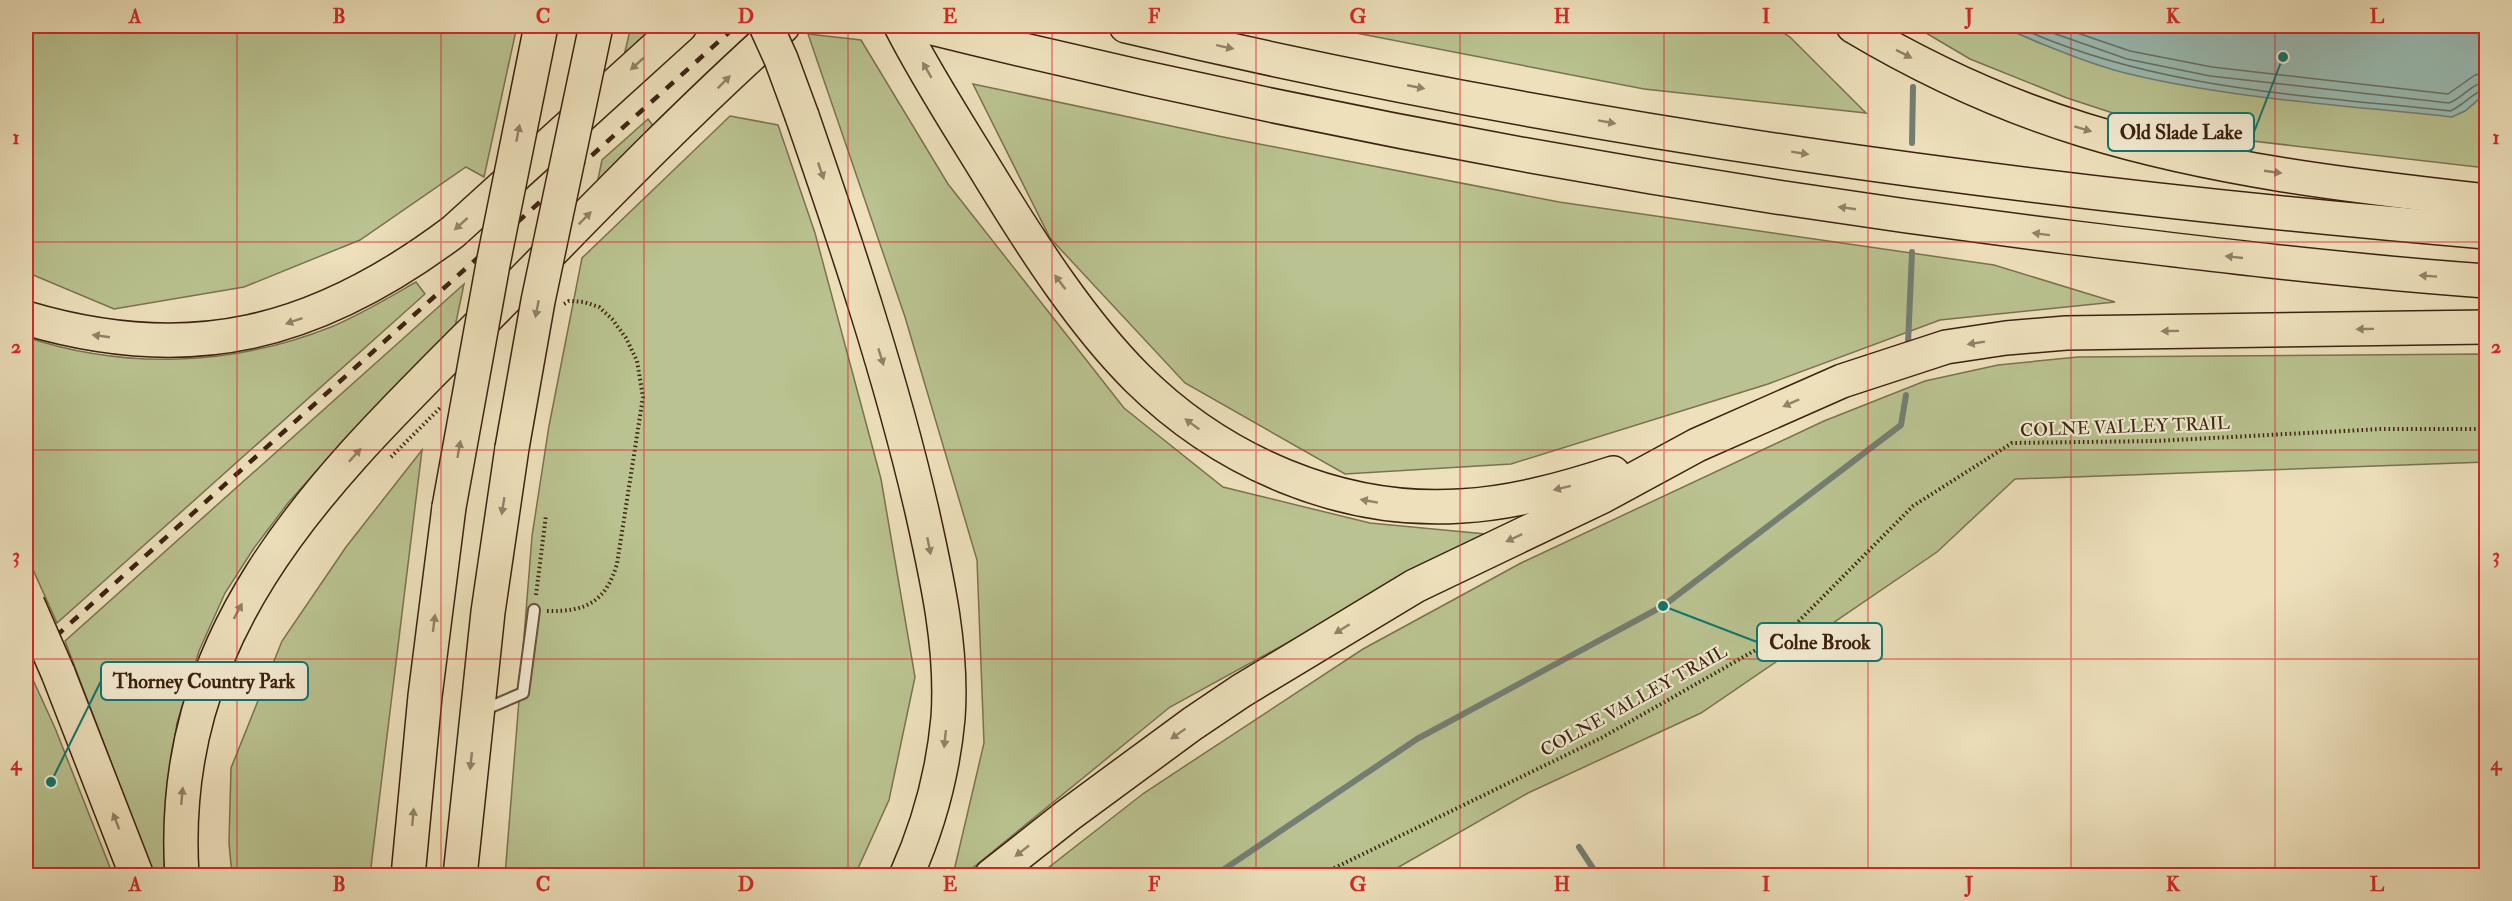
<svg xmlns="http://www.w3.org/2000/svg" width="2512" height="901" font-family="'IM FELL Double Pica',serif">
	<style>
		.green { fill: #b9c290; stroke: #7a7250; stroke-width: 1.5 }
		.water { fill: #9abcb4; stroke: #747e72; stroke-width: 1.5 }
		.lines { fill: none; stroke-linecap: round; stroke-linejoin: round }
		.shore { stroke: #6b6f62; stroke-width: 1.5 }
		.stream { stroke: #747e72; stroke-width: 6 }
		.lane-casing { stroke: #68523b; stroke-width: 14 }
		.highway-casing { stroke: #3c2210; stroke-width: 36 }
		.path { stroke: #3c2210; stroke-width: 4; stroke-dasharray: 1.5 3; stroke-linecap: butt }
		.lane { stroke: #f3ebd3; stroke-width: 10 }
		.highway { stroke: #ede0bb; stroke-width: 33 }
		.rail { stroke: #3c2210; stroke-width: 4.5; stroke-dasharray: 10 10; stroke-linecap: butt }
		.highway-bridge-casing { stroke: #3c2210; stroke-width: 36; stroke-linecap: butt }
		.highway-bridge { stroke: #ede0bb; stroke-width: 33 }
		.oneway { fill: #948166 }
		.grid { fill: none; stroke: #d62828; stroke-width: 1.5; stroke-opacity: 0.55 }
		.labels { text-anchor: middle; dominant-baseline: central; stroke-width: 4.5; stroke-linejoin: round; paint-order: stroke }
		.street-label { font-size: 18px; fill: #3c2210; stroke: #f3ebd3 }
		.leader { fill: none; stroke: #0f766e; stroke-width: 2 }
		.callout-dot { fill: #0f766e; stroke: #f3ebd3; stroke-width: 2 }
		.callout { fill: #f3ebd3; stroke: #0f766e; stroke-width: 2 }
		.callout-label { font-size: 20px; text-anchor: middle; font-weight: bold; fill: #3c2210 }
		.neatline { fill: none; stroke: #d62828; stroke-width: 2 }
		.grid-label { font-size: 20px; text-anchor: middle; font-weight: bold; fill: #d62828 }
	</style>
	<rect width="100%" height="100%" fill="#ede0bb"/>
	<filter id="stains"><feTurbulence type="fractalNoise" baseFrequency=".00333" numOctaves="4"/><feColorMatrix values="0 0 0 0 .2 0 0 0 0 .09 0 0 0 0 .02 0 0 0 .5 -.17"/></filter>
	<radialGradient id="worn" r=".72"><stop offset=".6" stop-color="#630" stop-opacity="0"/><stop offset="1" stop-color="#630" stop-opacity=".3"/></radialGradient>
	<!-- green -->
	<g class="green">
		<path d="M 26,26 L 517,26 L 484,177 L 466,167 L 360,240 L 244,287 L 114,309 L 26,272 Z"/>
		<path d="M 631,26 L 658,26 L 624,56 Z"/>
		<path d="M 1320,26 L 1773,26 L 1790,37 L 1866,113 L 1644,89 Z"/>
		<path d="M 1914,26 L 2001,26 L 2037,42 L 2124,72 L 2208,89 L 2465,111 L 2486,93 L 2486,168 L 2235,139 L 2122,116 L 2067,98 L 1970,59 Z"/>
		<path d="M 808,34 L 861,40 L 948,184 L 1124,408 L 1223,487 L 1370,523 L 1486,534 L 1170,707 L 964,875 L 953,875 L 984,743 L 977,560 L 905,317 Z"/>
		<path d="M 973,84 L 1223,137 L 1559,202 L 1994,265 L 2115,302 L 1940,320 L 1768,384 L 1511,464 L 1345,474 L 1185,383 L 1050,238 Z"/>
		<path d="M 730,116 L 778,125 L 815,233 L 881,479 L 915,677 L 889,800 L 855,875 L 505,876 L 532,536 L 549,426 L 582,258 Z"/>
		<path d="M 648,119 L 654,127 L 597,184 L 602,160 Z"/>
		<path d="M 416,282 L 425,294 L 57,623 L 26,554 L 26,337 C 125,370 233,366 331,327 C 360,315 388,298 416,282 Z"/>
		<path d="M 464,284 L 455,327 L 346,438 L 288,503 L 254,548 L 225,593 L 199,651 L 177,723 L 166,796 L 164,875 L 157,875 L 152,870 L 65,641 Z"/>
		<path d="M 2486,354 L 2486,462 L 2015,479 L 1937,552 L 1701,713 L 1528,793 L 1385,875 L 1039,875 L 1144,793 L 1363,649 L 1521,563 L 1824,421 L 1925,381 L 1998,365 L 2078,357 Z"/>
		<path d="M 422,450 L 370,875 L 232,875 L 229,843 L 231,768 L 282,641 L 346,547 Z"/>
		<path d="M 29,671 L 55,728 L 113,875 L 26,875 L 26,674 Z"/>
	</g>
	<!-- water -->
	<path class="water" d="M 2001,26 L 2486,26 L 2486,93 L 2465,111 L 2452,117 C 2344,105 2232,99 2125,73 C 2083,62 2041,44 2001,26 Z"/>
	<g class="lines">
		<!-- shore -->
		<g class="shore">
			<path d="M 2016,26 C 2151,89 2304,95 2450,111 C 2463,106 2474,91 2486,89"/>
			<path d="M 2033,26 L 2127,59 L 2210,76 L 2449,103 C 2463,98 2472,83 2486,82"/>
			<path d="M 2057,26 L 2130,51 L 2212,67 L 2448,94 L 2475,75 L 2486,73"/>
		</g>
		<!-- stream -->
		<g class="stream">
			<path d="M 1916,31 L 1916,26"/>
			<path d="M 1912,143 L 1913,87"/>
			<path d="M 1908,344 L 1912,252"/>
			<path d="M 1579,847 L 1598,876"/>
			<path d="M 1214,876 L 1417,739 L 1663,606 L 1901,425 L 1906,395"/>
		</g>
		<defs>
			<path id="lane" d="M 481,711 L 523,693 L 534,610"/>
			<g id="highway">
				<path d="M 901,26 C 928,79 961,129 992,180 C 1033,247 1082,323 1137,378 C 1222,462 1341,514 1461,506 C 1513,503 1564,489 1613,473"/>
				<path d="M 924,26 C 1300,119 1682,190 2067,237 C 2206,254 2346,271 2486,281"/>
				<path d="M 1126,26 C 1573,132 2029,193 2486,232"/>
				<path d="M 1853,26 C 1925,69 2003,105 2084,130 C 2214,170 2352,186 2486,201"/>
				<path d="M 802,116 C 847,246 891,377 922,511 C 937,578 953,649 948,718 C 943,773 929,825 906,876"/>
				<path d="M 26,318 C 191,367 317,334 453,232 L 680,26"/>
				<path d="M 58,673 L 137,876"/>
				<path d="M 182,876 C 165,612 345,462 513,291 C 601,201 689,110 783,26"/>
				<path d="M 408,876 L 425,696 L 449,507"/>
				<path d="M 460,876 L 488,612 L 512,448"/>
				<path d="M 991,876 L 1067,816 L 1192,724 L 1241,691 L 1415,586 L 1603,496 L 1697,445 L 1842,381 L 1946,347 L 2006,338 L 2066,333 L 2486,327"/>
			</g>
		</defs>
		<!-- lane casing -->
		<use href="#lane" class="lane-casing"/>
		<!-- highway casing -->
		<use href="#highway" class="highway-casing"/>
		<!-- path -->
		<g class="path">
			<path d="M 391,457 L 441,407"/>
			<path d="M 536,595 L 546,515"/>
			<path d="M 547,611 C 587,612 606,601 617,564 L 643,397 L 637,361 L 626,338 L 612,319 L 599,307 L 584,302 L 569,301 L 564,304"/>
			<path d="M 1318,876 L 1603,737 L 1789,631 L 1913,506 L 2012,443 L 2156,441 L 2381,429 L 2486,429"/>
		</g>
		<!-- lane -->
		<use href="#lane" class="lane"/>
		<!-- highway -->
		<use href="#highway" class="highway"/>
		<!-- rail -->
		<path class="rail" d="M 26,663 L 736,26"/>
		<defs>
			<g id="highway-bridge">
				<path d="M 766,26 L 781,59 L 802,116"/>
				<path d="M 512,448 L 538,301 L 596,26"/>
				<path d="M 449,507 L 493,264 L 541,26"/>
				<path d="M 28,604 L 58,673"/>
			</g>
		</defs>
		<!-- highway-bridge casing -->
		<use href="#highway-bridge" class="highway-bridge-casing"/>
		<!-- highway-bridge -->
		<use href="#highway-bridge" class="highway-bridge"/>
	</g>
	<!-- one-way arrows -->
	<defs><path id="oneway-solid" d="M-6-.8H1V-3.2L6.5 0L1 3.2V.8H-6Z" transform="scale(1.5)"/></defs>
	<g class="oneway">
		<use href="#oneway-solid" transform="translate(1225 47) rotate(12)"/>
		<use href="#oneway-solid" transform="translate(1904 54) rotate(27)"/>
		<use href="#oneway-solid" transform="translate(637 64) rotate(138)"/>
		<use href="#oneway-solid" transform="translate(927 70) rotate(-120)"/>
		<use href="#oneway-solid" transform="translate(724 82) rotate(-45)"/>
		<use href="#oneway-solid" transform="translate(1416 87) rotate(11)"/>
		<use href="#oneway-solid" transform="translate(1607 122) rotate(10)"/>
		<use href="#oneway-solid" transform="translate(2083 129) rotate(17)"/>
		<use href="#oneway-solid" transform="translate(518 133) rotate(-79)"/>
		<use href="#oneway-solid" transform="translate(1800 153) rotate(9)"/>
		<use href="#oneway-solid" transform="translate(821 171) rotate(71)"/>
		<use href="#oneway-solid" transform="translate(2273 172) rotate(8)"/>
		<use href="#oneway-solid" transform="translate(1847 208) rotate(-172)"/>
		<use href="#oneway-solid" transform="translate(585 218) rotate(-45)"/>
		<use href="#oneway-solid" transform="translate(461 224) rotate(138)"/>
		<use href="#oneway-solid" transform="translate(2041 234) rotate(-173)"/>
		<use href="#oneway-solid" transform="translate(2234 257) rotate(-174)"/>
		<use href="#oneway-solid" transform="translate(2428 276) rotate(-176)"/>
		<use href="#oneway-solid" transform="translate(1060 282) rotate(-127)"/>
		<use href="#oneway-solid" transform="translate(537 309) rotate(101)"/>
		<use href="#oneway-solid" transform="translate(294 321) rotate(161)"/>
		<use href="#oneway-solid" transform="translate(2365 329) rotate(179)"/>
		<use href="#oneway-solid" transform="translate(2170 331) rotate(179)"/>
		<use href="#oneway-solid" transform="translate(101 336) rotate(-172)"/>
		<use href="#oneway-solid" transform="translate(1976 343) rotate(171)"/>
		<use href="#oneway-solid" transform="translate(881 357) rotate(73)"/>
		<use href="#oneway-solid" transform="translate(1791 403) rotate(156)"/>
		<use href="#oneway-solid" transform="translate(1192 424) rotate(-144)"/>
		<use href="#oneway-solid" transform="translate(459 449) rotate(-80)"/>
		<use href="#oneway-solid" transform="translate(355 455) rotate(-48)"/>
		<use href="#oneway-solid" transform="translate(1562 488) rotate(166)"/>
		<use href="#oneway-solid" transform="translate(1369 501) rotate(-170)"/>
		<use href="#oneway-solid" transform="translate(503 506) rotate(99)"/>
		<use href="#oneway-solid" transform="translate(1514 538) rotate(155)"/>
		<use href="#oneway-solid" transform="translate(929 546) rotate(79)"/>
		<use href="#oneway-solid" transform="translate(238 611) rotate(-62)"/>
		<use href="#oneway-solid" transform="translate(434 623) rotate(-83)"/>
		<use href="#oneway-solid" transform="translate(1342 629) rotate(148)"/>
		<use href="#oneway-solid" transform="translate(1178 734) rotate(145)"/>
		<use href="#oneway-solid" transform="translate(945 739) rotate(96)"/>
		<use href="#oneway-solid" transform="translate(471 761) rotate(96)"/>
		<use href="#oneway-solid" transform="translate(182 796) rotate(-85)"/>
		<use href="#oneway-solid" transform="translate(413 817) rotate(-85)"/>
		<use href="#oneway-solid" transform="translate(116 821) rotate(-111)"/>
		<use href="#oneway-solid" transform="translate(1022 851) rotate(142)"/>
	</g>
	<!-- grid -->
	<path class="grid" d="M 237,26 L 237,876M 441,26 L 441,876M 644,26 L 644,876M 848,26 L 848,876M 1052,26 L 1052,876M 1256,26 L 1256,876M 1460,26 L 1460,876M 1664,26 L 1664,876M 1868,26 L 1868,876M 2071,26 L 2071,876M 2275,26 L 2275,876M 26,242 L 2486,242M 26,450 L 2486,450M 26,659 L 2486,659"/>
	<g class="labels">
		<!-- street labels -->
		<g class="street-label">
			<text transform="translate(2125 427) rotate(-2)">COLNE VALLEY TRAIL</text>
			<text transform="translate(1634 701) rotate(-29)">COLNE VALLEY TRAIL</text>
		</g>
	</g>
	<!-- callouts -->
	<path class="leader" d="M2283 57L2254 132M1663 606L1757 642M51 782L101 681"/>
	<g class="callout-dot">
		<circle cx="2283" cy="57" r="6"/>
		<circle cx="1663" cy="606" r="6"/>
		<circle cx="51" cy="782" r="6"/>
	</g>
	<g class="callout">
		<rect x="2108" y="113" width="146" height="38" rx="6"/>
		<rect x="1757" y="623" width="125" height="38" rx="6"/>
		<rect x="101" y="662" width="207" height="38" rx="6"/>
	</g>
	<g class="callout-label">
		<text x="2181" y="139">Old Slade Lake</text>
		<text x="1820" y="649">Colne Brook</text>
		<text x="204" y="688">Thorney Country Park</text>
	</g>
	<!-- margin -->
	<rect width="2512" height="901" fill="none" stroke="#ede0bb" stroke-width="66"/>
	<rect x="33" y="33" width="2446" height="835" class="neatline"/>
	<g class="grid-label">
		<text x="135" y="23">A</text>
		<text x="339" y="23">B</text>
		<text x="543" y="23">C</text>
		<text x="746" y="23">D</text>
		<text x="950" y="23">E</text>
		<text x="1154" y="23">F</text>
		<text x="1358" y="23">G</text>
		<text x="1562" y="23">H</text>
		<text x="1766" y="23">I</text>
		<text x="1969" y="23">J</text>
		<text x="2173" y="23">K</text>
		<text x="2377" y="23">L</text>
		<text x="16" y="144">1</text>
		<text x="2496" y="144">1</text>
		<text x="16" y="353">2</text>
		<text x="2496" y="353">2</text>
		<text x="16" y="562">3</text>
		<text x="2496" y="562">3</text>
		<text x="16" y="770">4</text>
		<text x="2496" y="770">4</text>
		<text x="135" y="891">A</text>
		<text x="339" y="891">B</text>
		<text x="543" y="891">C</text>
		<text x="746" y="891">D</text>
		<text x="950" y="891">E</text>
		<text x="1154" y="891">F</text>
		<text x="1358" y="891">G</text>
		<text x="1562" y="891">H</text>
		<text x="1766" y="891">I</text>
		<text x="1969" y="891">J</text>
		<text x="2173" y="891">K</text>
		<text x="2377" y="891">L</text>
	</g>
	<rect width="100%" height="100%" filter="url(#stains)"/>
	<rect width="100%" height="100%" fill="url(#worn)"/>
</svg>
